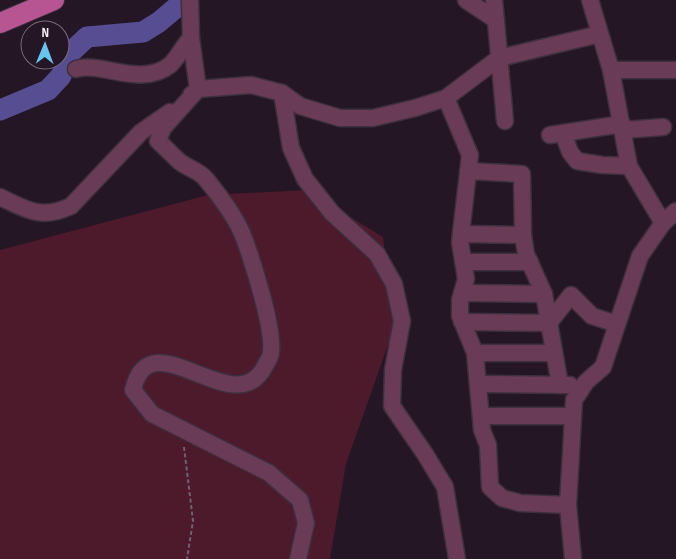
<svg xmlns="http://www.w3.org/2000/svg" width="676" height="559" font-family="'Sofia Sans Condensed',sans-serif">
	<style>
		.green { fill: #4c1a2a }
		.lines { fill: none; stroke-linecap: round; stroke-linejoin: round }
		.river { stroke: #564d93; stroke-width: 21 }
		.minor-casing { stroke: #3d303e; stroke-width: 19 }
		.major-casing { stroke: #3d303e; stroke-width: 22 }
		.path { stroke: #6f6370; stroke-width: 2; stroke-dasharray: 4 2.5; stroke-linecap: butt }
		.minor { stroke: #6a3b57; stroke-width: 16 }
		.major { stroke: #b75592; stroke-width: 20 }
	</style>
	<rect width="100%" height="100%" fill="#241625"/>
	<!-- green -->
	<path class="green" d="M 306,190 L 383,237 L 394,328 L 346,464 L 330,559 L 0,559 L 0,250 L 208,195 Z"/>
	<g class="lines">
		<!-- river -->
		<path class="river" d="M 0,110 L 48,90 L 61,76 L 70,53 L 87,37 L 143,32 L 159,22 L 185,0"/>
		<defs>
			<g id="minor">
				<path d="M 190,0 L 191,38 L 198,89 L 163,128 L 158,141 C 165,147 172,155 180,162 C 188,168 199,171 205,178 C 220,196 236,217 244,238 C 253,263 274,328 271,352 C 271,357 267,362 265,366 C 235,426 150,315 133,390 L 152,414 L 269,473 L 300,500 L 306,523 L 298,559"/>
				<path d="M 466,0 L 496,20"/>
				<path d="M 494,0 L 505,121"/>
				<path d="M 590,0 L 611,70 L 629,166 L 663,223"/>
				<path d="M 76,69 C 101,61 141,88 170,65 C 177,59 183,46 191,38"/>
				<path d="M 611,70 L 676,70"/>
				<path d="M 282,93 L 291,148 L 305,179 L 332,213 L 377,254 L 394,284 L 402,321 L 393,370 L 392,406 L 425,454 L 445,487 L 457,559"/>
				<path d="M 191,95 L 198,89 L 251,85 L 282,93 L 300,106 L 340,118 L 373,118 L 415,108 L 446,98 L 499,58 L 600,34"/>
				<path d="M 446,98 L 470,155 L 460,242 L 466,279 L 460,300 L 460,316 L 475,353 L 482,430 L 488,445 L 490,487 L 502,498 L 520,503 L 568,505"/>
				<path d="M 624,130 L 663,127"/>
				<path d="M 563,133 L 570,152 L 577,161 L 602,165 L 629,166"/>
				<path d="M 550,135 L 622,124"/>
				<path d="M 468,171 L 522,174 L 523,235 L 526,254 L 544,294 L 560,385"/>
				<path d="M 0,197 C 27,210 41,220 71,206 L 141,132 L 170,112"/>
				<path d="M 461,234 L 523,235"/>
				<path d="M 463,262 L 530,262"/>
				<path d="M 462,293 L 544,294"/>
				<path d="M 462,322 L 549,323 L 571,295 L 592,316 L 617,324"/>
				<path d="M 475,353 L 554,353"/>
				<path d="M 478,384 L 570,385"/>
				<path d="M 481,416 L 573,416"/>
				<path d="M 573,559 L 568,505 L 574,400 L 586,382 L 603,367 L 640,256 L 663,223 L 676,211"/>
			</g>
			<path id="major" d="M 0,23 L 54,0"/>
		</defs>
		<!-- minor casing -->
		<use href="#minor" class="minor-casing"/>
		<!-- major casing -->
		<use href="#major" class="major-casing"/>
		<!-- path -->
		<path class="path" d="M 184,447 L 193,521 L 187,559"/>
		<!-- minor -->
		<use href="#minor" class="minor"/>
		<!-- major -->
		<use href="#major" class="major"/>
	</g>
	<!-- north arrow -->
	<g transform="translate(45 45) rotate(1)"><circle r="24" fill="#241625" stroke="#786c79"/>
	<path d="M0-4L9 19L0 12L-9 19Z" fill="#67c4ef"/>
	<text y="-8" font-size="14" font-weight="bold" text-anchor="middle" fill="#f7edf7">N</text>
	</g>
</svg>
